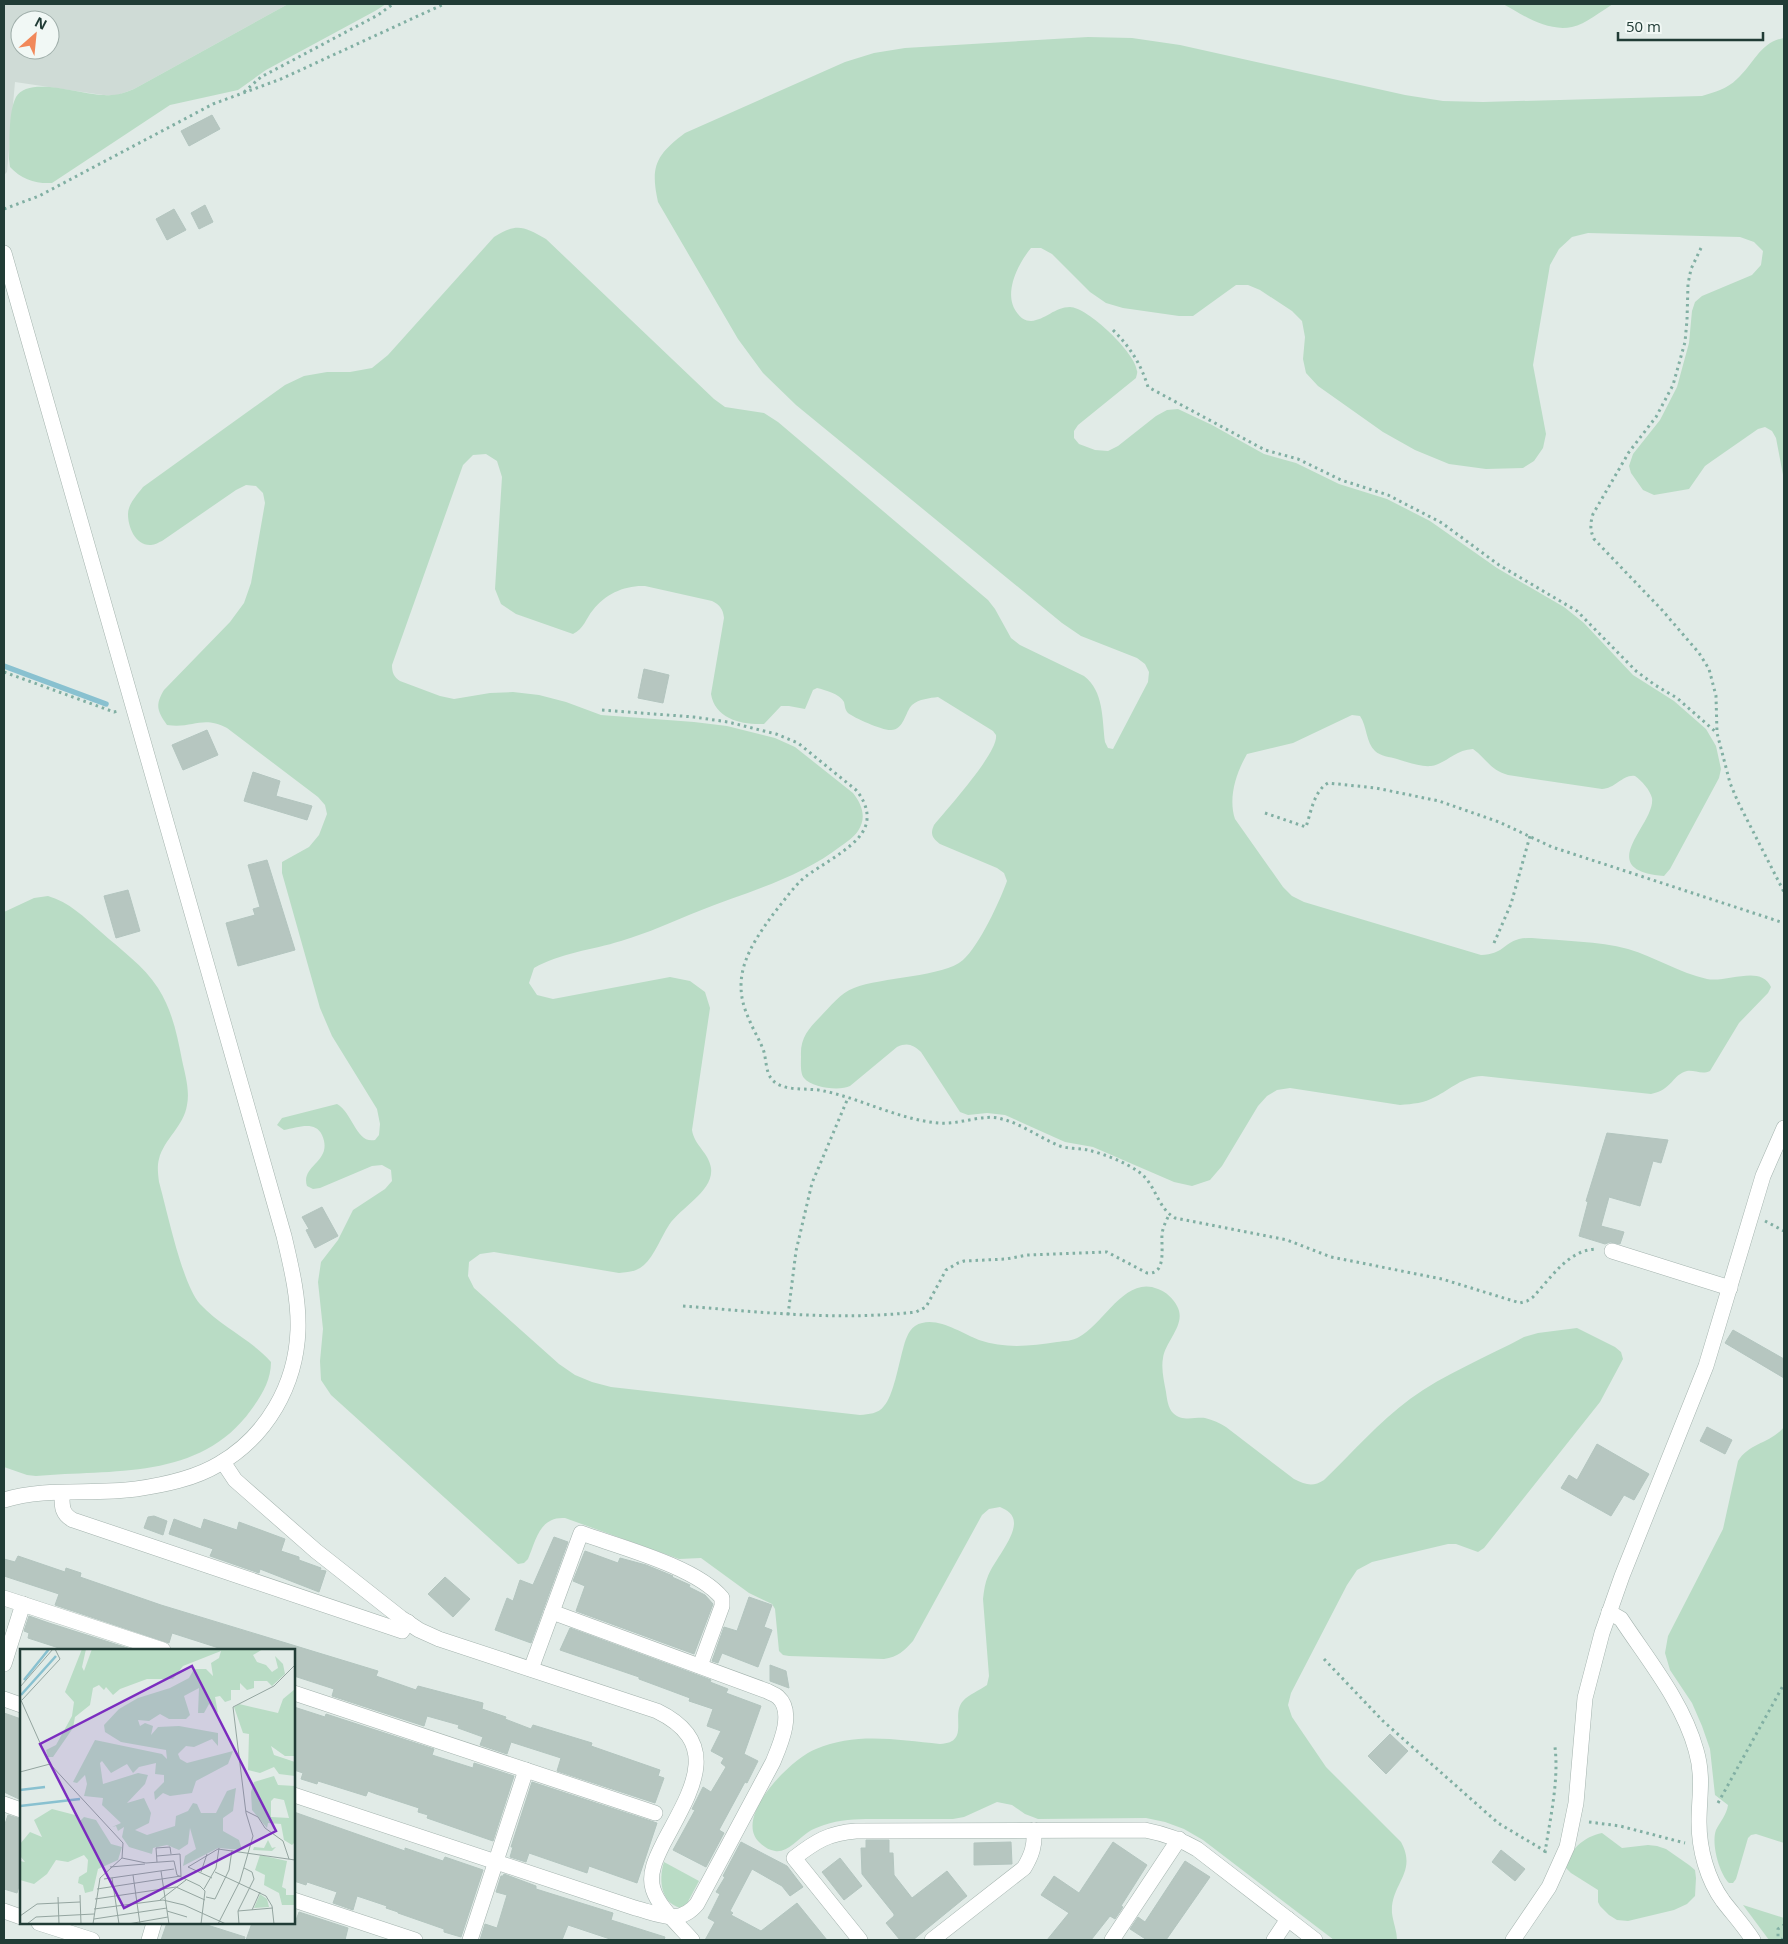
<svg xmlns="http://www.w3.org/2000/svg" width="1788" height="1944" font-family="'Open Sans',sans-serif">
	<style>
		.built { fill: #cfdbd6; fill-rule: evenodd }
		.green { fill: #b9dcc5 }
		.lines { fill: none; stroke-linecap: round; stroke-linejoin: round }
		.stream { stroke: #89c1d0; stroke-width: 5.5 }
		.building { fill: #b6c6c0; stroke: #b3c5bf }
		.minor-casing { stroke: #a4b3ae; stroke-width: 16 }
		.tertiary-casing { stroke: #a4b3ae; stroke-width: 16 }
		.path { stroke: #81afa3; stroke-width: 3; stroke-dasharray: 2.5 4; stroke-linecap: butt }
		.minor { stroke: #fff; stroke-width: 15 }
		.tertiary { stroke: #fff; stroke-width: 15 }
		.inset-river { fill: none; stroke: #89c1d0; stroke-width: 2.5 }
		.inset-road { fill: none; stroke: #94a5a0; stroke-width: 1 }
		.view { fill: #7b2cbf; fill-opacity: 0.15; stroke: #7b2cbf; stroke-width: 2.5 }
		.inset-edge { fill: none; stroke: #213c36; stroke-width: 2.5 }
	</style>
	<rect width="100%" height="100%" fill="#e1ebe7"/>
	<!-- built -->
	<path class="built" d="M 4,4 L 288,4 L 134,89 L 118,95 L 103,95 L 15,82 L 7,172 L 4,175 ZM 20,20 L 50,20 L 50,50 L 20,50 Z"/>
	<!-- green -->
	<g class="green">
		<path d="M 288,4 L 386,4 L 375,11 L 266,70 L 238,90 L 170,105 L 52,183 C 36,184 21,179 10,167 L 9,159 C 10,141 8,113 16,97 C 28,75 83,95 104,95 C 116,96 124,93 134,89 Z"/>
		<path d="M 1503,4 L 1613,4 C 1601,11 1586,24 1572,27 C 1547,32 1523,15 1503,4 Z"/>
		<path d="M 1088,37 L 1132,38 L 1180,45 L 1405,95 L 1443,101 L 1483,102 L 1702,96 C 1715,92 1727,89 1737,79 C 1754,64 1760,42 1784,38 L 1784,480 L 1776,438 L 1772,431 L 1765,427 L 1758,429 L 1712,461 L 1705,466 L 1689,489 L 1654,495 L 1643,490 L 1631,473 L 1629,466 L 1633,454 L 1660,420 L 1677,387 L 1689,343 L 1692,311 L 1695,302 L 1702,296 L 1752,275 L 1761,265 L 1763,251 L 1754,242 L 1740,237 L 1588,233 L 1572,237 L 1559,249 L 1550,265 L 1533,365 L 1546,434 L 1543,448 L 1534,461 L 1523,468 L 1486,469 L 1449,464 L 1415,450 L 1383,432 L 1318,386 L 1306,373 L 1303,359 L 1305,337 L 1302,321 L 1292,311 L 1260,290 L 1248,285 L 1236,285 L 1193,316 L 1179,316 L 1123,308 L 1106,303 L 1090,292 L 1052,254 L 1041,248 L 1031,248 C 1017,265 1002,296 1018,314 C 1021,318 1025,321 1031,321 C 1045,320 1055,307 1070,307 C 1087,307 1136,353 1137,371 C 1138,372 1136,377 1136,378 L 1078,425 L 1074,431 L 1074,438 L 1079,444 L 1095,450 L 1108,451 L 1118,446 L 1156,416 L 1167,410 L 1178,409 L 1212,425 L 1264,454 L 1296,463 L 1339,484 L 1387,499 L 1430,521 L 1497,568 L 1564,607 L 1584,623 L 1633,675 L 1674,701 L 1706,729 L 1716,746 L 1721,769 L 1719,778 L 1670,869 L 1664,876 C 1591,870 1656,824 1652,798 C 1650,790 1642,781 1635,776 C 1623,774 1615,789 1602,789 L 1508,775 C 1490,770 1487,759 1473,749 C 1454,750 1446,764 1431,766 C 1420,767 1407,762 1397,759 C 1390,757 1380,756 1375,751 C 1366,743 1367,726 1360,716 L 1352,715 L 1293,743 L 1247,754 C 1236,773 1228,798 1235,819 L 1283,887 L 1292,896 L 1304,902 L 1481,955 C 1504,954 1502,944 1519,939 C 1523,938 1528,938 1532,938 C 1563,941 1598,941 1628,949 C 1655,957 1680,973 1707,979 C 1727,983 1761,964 1771,987 L 1768,993 L 1739,1023 L 1710,1071 C 1702,1075 1695,1070 1687,1071 C 1673,1074 1672,1090 1651,1094 L 1482,1076 C 1462,1077 1451,1089 1435,1097 C 1424,1103 1413,1104 1400,1105 L 1290,1088 L 1277,1090 L 1267,1096 L 1258,1106 L 1222,1166 L 1210,1180 L 1192,1186 L 1174,1182 L 1093,1147 L 1065,1142 L 1005,1115 L 987,1113 L 968,1115 L 960,1112 L 921,1052 C 913,1045 908,1042 897,1047 L 850,1086 C 840,1091 812,1088 804,1078 C 800,1073 801,1063 801,1056 C 800,1039 808,1029 820,1017 C 830,1007 840,993 854,988 C 881,977 944,977 963,960 C 979,946 1000,901 1007,881 L 1004,873 L 997,868 L 940,844 C 932,838 930,834 934,825 C 947,809 999,752 996,735 L 993,731 L 938,697 C 930,698 919,699 912,705 C 905,712 904,730 891,730 C 884,731 854,718 848,713 C 845,710 845,706 844,702 C 840,694 825,690 817,688 L 813,690 L 805,709 L 789,706 L 781,706 L 764,724 C 742,725 715,719 711,694 L 724,618 C 723,609 720,605 712,601 L 645,586 C 625,585 605,594 593,610 C 586,618 584,629 573,634 L 516,614 L 501,604 L 495,589 L 502,477 L 497,461 L 486,454 L 473,455 L 463,465 L 392,665 C 392,673 394,677 400,681 L 440,696 L 454,699 L 490,693 L 513,692 L 539,695 L 566,702 L 601,715 L 694,722 L 727,726 L 775,738 L 795,747 L 853,793 C 862,804 867,818 858,831 C 854,837 847,842 841,846 C 800,878 747,892 699,911 C 674,921 648,933 621,941 C 592,950 560,953 534,968 L 529,983 L 537,995 L 553,999 L 670,977 L 690,981 L 705,992 L 710,1008 L 692,1130 C 694,1145 709,1153 711,1168 C 714,1191 681,1207 669,1225 C 661,1237 655,1255 644,1265 C 636,1272 628,1272 619,1273 L 494,1252 L 480,1254 L 469,1262 L 468,1276 L 474,1288 L 559,1364 L 575,1375 L 592,1382 L 611,1387 L 860,1415 C 869,1414 878,1414 884,1406 C 893,1397 899,1363 903,1349 C 905,1341 908,1331 915,1326 C 935,1314 960,1333 979,1340 C 1005,1349 1031,1346 1057,1342 C 1064,1341 1073,1341 1079,1337 C 1104,1324 1125,1275 1158,1289 C 1166,1292 1173,1298 1177,1306 C 1187,1324 1166,1340 1163,1358 C 1161,1369 1164,1381 1166,1392 C 1167,1399 1168,1408 1173,1413 C 1182,1422 1194,1417 1205,1418 C 1213,1420 1220,1423 1226,1427 L 1294,1479 C 1306,1485 1313,1487 1324,1480 C 1352,1453 1379,1422 1410,1399 C 1444,1374 1487,1357 1524,1337 L 1538,1333 L 1577,1328 L 1615,1347 L 1621,1352 L 1623,1359 L 1600,1402 L 1484,1548 L 1478,1552 L 1456,1544 L 1448,1544 L 1372,1562 L 1357,1570 L 1347,1585 L 1291,1693 L 1288,1705 L 1292,1717 L 1326,1767 L 1401,1842 C 1418,1873 1390,1884 1392,1913 C 1393,1922 1397,1931 1397,1940 L 1334,1940 L 1203,1840 L 1184,1829 L 1165,1822 L 1146,1818 L 1038,1819 L 1025,1814 L 1012,1805 L 997,1802 L 964,1817 L 953,1819 C 930,1819 907,1819 885,1819 C 865,1819 844,1818 824,1825 C 819,1827 812,1829 807,1833 C 798,1839 787,1853 775,1851 C 768,1850 763,1846 759,1842 C 733,1816 792,1758 816,1749 C 856,1732 898,1740 940,1744 C 971,1743 950,1715 963,1701 C 969,1694 979,1691 987,1685 L 989,1676 L 983,1599 C 984,1590 985,1583 988,1576 C 994,1561 1014,1539 1014,1523 C 1014,1514 1007,1510 1000,1507 L 989,1509 L 982,1515 L 913,1641 C 904,1651 898,1657 884,1659 L 789,1656 L 783,1655 L 779,1651 L 775,1609 L 772,1604 L 749,1593 L 701,1558 L 679,1559 L 565,1518 C 540,1516 536,1540 528,1559 L 524,1563 L 518,1564 L 331,1395 L 321,1380 L 320,1361 L 323,1329 L 318,1282 L 321,1262 L 338,1240 L 353,1210 L 385,1189 L 392,1181 L 391,1170 L 382,1165 L 372,1166 L 320,1188 L 313,1189 L 307,1186 C 300,1165 334,1162 322,1135 C 315,1120 297,1128 284,1130 L 277,1125 L 282,1118 L 337,1104 C 353,1113 356,1144 375,1140 L 379,1135 L 380,1124 L 377,1109 L 332,1036 L 320,1008 L 282,873 L 282,862 L 309,847 L 319,835 L 327,814 L 325,805 L 318,797 L 227,728 C 202,715 193,729 167,725 C 157,711 155,705 164,690 L 230,622 L 244,603 L 251,583 L 265,503 L 263,493 L 256,486 L 246,485 L 236,490 L 162,541 C 159,542 155,545 151,545 C 136,546 128,528 128,514 C 128,504 137,495 143,487 L 285,385 L 304,376 L 327,372 L 350,372 L 372,368 L 388,355 L 494,237 C 517,223 523,226 546,239 L 714,399 L 725,407 L 764,413 L 778,422 L 988,600 L 995,609 L 1011,638 L 1020,645 L 1084,676 C 1104,691 1102,719 1105,742 L 1108,748 L 1113,749 L 1148,682 L 1149,672 L 1145,664 L 1137,658 L 1081,636 L 1062,623 L 796,405 L 763,373 L 738,339 L 658,202 C 650,166 656,155 685,133 L 845,62 L 874,53 L 905,48 Z"/>
		<path d="M 48,896 C 69,902 84,917 101,932 C 120,949 144,966 158,988 C 172,1010 177,1034 182,1060 C 185,1074 190,1090 187,1105 C 184,1126 164,1139 159,1159 C 157,1166 158,1174 159,1182 C 167,1210 182,1284 200,1304 C 221,1327 251,1339 271,1362 C 271,1380 262,1395 251,1410 C 200,1481 112,1469 36,1476 L 27,1475 L 4,1467 L 4,912 L 34,898 Z"/>
		<path d="M 1784,1427 L 1784,1843 L 1756,1834 L 1751,1835 L 1748,1838 L 1736,1879 L 1733,1883 L 1729,1883 C 1719,1873 1711,1843 1716,1830 C 1720,1822 1727,1814 1728,1805 L 1715,1795 L 1710,1749 L 1702,1726 L 1692,1703 L 1670,1670 L 1665,1653 L 1668,1636 L 1723,1529 L 1738,1461 C 1749,1443 1771,1443 1784,1427 Z"/>
		<path d="M 1602,1833 L 1622,1848 L 1648,1845 L 1657,1846 L 1666,1849 L 1689,1865 L 1695,1870 L 1696,1878 L 1695,1896 L 1687,1904 L 1674,1910 L 1628,1921 L 1617,1920 L 1609,1915 L 1600,1906 L 1598,1902 L 1598,1890 L 1571,1873 L 1566,1868 C 1567,1851 1585,1836 1602,1833 Z"/>
		<path d="M 664,1862 L 699,1881 L 684,1909 C 661,1905 658,1881 664,1862 Z"/>
		<path d="M 1743,1905 L 1784,1918 L 1784,1940 L 1769,1940 Z"/>
	</g>
	<g class="lines">
		<!-- stream -->
		<path class="stream" d="M 4,666 L 106,704"/>
	</g>
	<!-- building -->
	<g class="building">
		<path d="M 212,115 L 220,129 L 189,146 L 181,131 Z"/>
		<path d="M 205,205 L 213,222 L 199,229 L 191,213 Z"/>
		<path d="M 174,209 L 186,230 L 167,240 L 156,219 Z"/>
		<path d="M 644,669 L 669,675 L 663,703 L 638,698 Z"/>
		<path d="M 207,730 L 218,755 L 183,770 L 172,745 Z"/>
		<path d="M 253,772 L 280,781 L 276,796 L 312,806 L 307,820 L 244,801 Z"/>
		<path d="M 267,860 L 295,950 L 238,966 L 226,923 L 255,915 L 253,909 L 260,907 L 248,865 Z"/>
		<path d="M 128,890 L 140,931 L 116,938 L 104,896 Z"/>
		<path d="M 1607,1133 L 1668,1140 L 1661,1163 L 1653,1161 L 1640,1206 L 1609,1197 L 1601,1226 L 1624,1232 L 1620,1244 L 1610,1242 L 1605,1244 L 1579,1236 L 1588,1202 L 1586,1201 Z"/>
		<path d="M 322,1207 L 338,1236 L 315,1248 L 306,1230 L 309,1229 L 302,1217 Z"/>
		<path d="M 1733,1330 L 1784,1359 L 1784,1378 L 1725,1343 Z"/>
		<path d="M 1707,1427 L 1732,1440 L 1725,1454 L 1700,1441 Z"/>
		<path d="M 1597,1444 L 1649,1474 L 1634,1500 L 1624,1495 L 1611,1516 L 1561,1488 L 1569,1475 L 1577,1480 Z"/>
		<path d="M 154,1516 L 167,1521 L 163,1535 L 144,1528 L 148,1517 Z"/>
		<path d="M 174,1519 L 201,1529 L 204,1519 L 237,1530 L 239,1522 L 285,1539 L 281,1551 L 299,1557 L 299,1560 L 321,1568 L 320,1570 L 326,1571 L 319,1592 L 260,1569 L 259,1573 L 210,1556 L 213,1549 L 169,1534 Z"/>
		<path d="M 554,1537 L 568,1542 L 531,1643 L 495,1630 L 507,1598 L 513,1601 L 520,1580 L 533,1585 Z"/>
		<path d="M 585,1551 L 618,1563 L 620,1558 L 646,1565 L 673,1576 L 672,1577 L 690,1585 L 689,1587 L 705,1595 L 713,1604 L 694,1654 L 576,1611 L 585,1586 L 573,1581 Z"/>
		<path d="M 18,1556 L 65,1572 L 66,1568 L 81,1573 L 80,1577 L 161,1605 L 378,1671 L 376,1676 L 416,1690 L 418,1686 L 483,1703 L 482,1709 L 506,1717 L 505,1719 L 531,1729 L 533,1725 L 592,1743 L 591,1746 L 660,1770 L 658,1776 L 664,1778 L 655,1803 L 557,1771 L 561,1758 L 511,1742 L 507,1754 L 480,1745 L 483,1737 L 458,1728 L 459,1725 L 427,1716 L 424,1726 L 332,1696 L 334,1689 L 294,1676 L 294,1650 L 225,1650 L 172,1633 L 169,1643 L 55,1605 L 59,1594 L 4,1576 L 4,1559 L 15,1562 Z"/>
		<path d="M 445,1577 L 470,1599 L 453,1617 L 428,1594 Z"/>
		<path d="M 749,1597 L 772,1605 L 764,1627 L 772,1630 L 758,1667 L 722,1653 L 718,1663 L 712,1661 L 724,1627 L 737,1631 Z"/>
		<path d="M 29,1616 L 49,1623 L 134,1650 L 65,1650 L 28,1638 L 29,1633 L 24,1631 Z"/>
		<path d="M 570,1628 L 711,1680 L 710,1682 L 728,1689 L 726,1693 L 761,1706 L 744,1754 L 758,1761 L 747,1783 L 745,1782 L 719,1830 L 724,1833 L 706,1867 L 673,1850 L 695,1810 L 692,1809 L 703,1787 L 711,1792 L 726,1767 L 721,1763 L 724,1758 L 711,1751 L 721,1731 L 707,1726 L 713,1709 L 689,1701 L 690,1698 L 639,1679 L 639,1677 L 560,1650 Z"/>
		<path d="M 770,1665 L 786,1671 L 789,1688 L 770,1681 Z"/>
		<path d="M 294,1707 L 325,1717 L 326,1714 L 434,1749 L 432,1755 L 473,1768 L 474,1763 L 514,1776 L 493,1841 L 427,1818 L 428,1815 L 418,1812 L 419,1808 L 376,1794 L 368,1791 L 366,1796 L 318,1781 L 317,1784 L 301,1779 L 303,1773 L 294,1770 Z"/>
		<path d="M 4,1713 L 21,1719 L 21,1800 L 4,1792 Z"/>
		<path d="M 1390,1734 L 1408,1751 L 1386,1774 L 1368,1756 Z"/>
		<path d="M 532,1782 L 657,1823 L 637,1883 L 589,1866 L 587,1873 L 529,1853 L 526,1862 L 510,1857 L 513,1847 L 511,1847 Z"/>
		<path d="M 294,1812 L 405,1851 L 405,1848 L 443,1861 L 445,1857 L 483,1870 L 461,1937 L 444,1932 L 444,1929 L 398,1913 L 398,1912 L 386,1908 L 387,1906 L 357,1896 L 353,1910 L 333,1903 L 337,1892 L 307,1882 L 306,1885 L 294,1881 Z"/>
		<path d="M 8,1815 L 21,1819 L 21,1879 L 17,1893 L 4,1889 L 4,1827 Z"/>
		<path d="M 866,1840 L 889,1840 L 889,1853 L 893,1853 L 894,1875 L 912,1898 L 947,1871 L 967,1896 L 913,1940 L 900,1940 L 886,1923 L 894,1916 L 894,1914 L 862,1874 L 861,1848 L 866,1848 Z"/>
		<path d="M 741,1842 L 787,1866 L 803,1887 L 790,1896 L 782,1886 L 752,1869 L 730,1911 L 733,1913 L 731,1915 L 761,1931 L 797,1903 L 827,1940 L 705,1940 L 715,1922 L 708,1918 L 720,1894 L 716,1892 L 725,1877 L 723,1876 Z"/>
		<path d="M 1011,1842 L 1012,1864 L 974,1865 L 974,1843 Z"/>
		<path d="M 1113,1842 L 1147,1865 L 1121,1906 L 1123,1907 L 1115,1919 L 1110,1916 L 1091,1940 L 1047,1940 L 1069,1913 L 1041,1895 L 1054,1876 L 1079,1893 Z"/>
		<path d="M 1501,1850 L 1525,1869 L 1515,1881 L 1492,1862 Z"/>
		<path d="M 840,1858 L 862,1886 L 844,1900 L 822,1872 Z"/>
		<path d="M 1185,1861 L 1210,1877 L 1166,1940 L 1147,1940 L 1130,1929 L 1138,1917 L 1145,1922 Z"/>
		<path d="M 504,1874 L 536,1886 L 536,1889 L 613,1913 L 611,1920 L 665,1937 L 664,1940 L 613,1940 L 568,1925 L 562,1940 L 480,1940 L 485,1924 L 497,1928 L 507,1895 L 496,1892 L 501,1876 L 503,1876 Z"/>
		<path d="M 299,1912 L 348,1928 L 345,1940 L 246,1940 L 252,1923 L 295,1923 Z"/>
		<path d="M 167,1923 L 201,1923 L 245,1937 L 244,1940 L 161,1940 Z"/>
	</g>
	<g class="lines">
		<defs>
			<g id="minor">
				<path d="M 1612,1251 L 1730,1288"/>
				<path d="M 223,1462 L 235,1480 L 316,1551 L 401,1618 L 419,1630 L 439,1639 L 657,1711 C 725,1744 689,1794 664,1842 C 657,1856 648,1873 653,1889 C 659,1908 679,1925 692,1940"/>
				<path d="M 62,1493 C 62,1505 61,1514 73,1520 L 402,1631 L 408,1622"/>
				<path d="M 4,1598 L 163,1650"/>
				<path d="M 1609,1612 L 1621,1619 C 1648,1660 1683,1702 1696,1750 C 1704,1777 1699,1796 1699,1822 C 1699,1849 1707,1879 1723,1901 C 1733,1914 1744,1926 1753,1940"/>
				<path d="M 4,1664 L 23,1604"/>
				<path d="M 531,1669 L 581,1533 C 620,1547 697,1567 722,1598 L 722,1606 L 700,1666"/>
				<path d="M 294,1693 L 655,1813"/>
				<path d="M 4,1699 L 21,1705"/>
				<path d="M 294,1795 L 635,1908 C 659,1914 679,1926 697,1904 L 773,1762 C 780,1745 795,1712 778,1697 C 775,1694 770,1693 767,1691 L 552,1612"/>
				<path d="M 4,1804 L 21,1810"/>
				<path d="M 294,1900 L 415,1940"/>
				<path d="M 149,1940 L 154,1923"/>
				<path d="M 470,1940 L 526,1770"/>
				<path d="M 860,1940 L 794,1858 C 816,1841 829,1833 856,1831 L 1145,1830 C 1165,1834 1180,1839 1197,1849 L 1315,1940"/>
				<path d="M 932,1940 L 1024,1868 C 1032,1855 1035,1845 1034,1830"/>
				<path d="M 1112,1940 L 1179,1839"/>
				<path d="M 1274,1940 L 1288,1919"/>
				<path d="M 1513,1940 L 1549,1887 L 1567,1847 L 1576,1803 L 1585,1698 L 1602,1633 L 1622,1576 L 1706,1366 L 1763,1176 L 1784,1128"/>
			</g>
			<g id="tertiary">
				<path d="M 4,253 L 284,1236 C 291,1266 299,1298 298,1330 C 296,1385 267,1436 219,1464 C 194,1479 164,1485 136,1489 C 92,1495 46,1487 4,1500"/>
				<path d="M 4,1911 L 21,1917"/>
				<path d="M 39,1923 L 92,1940"/>
			</g>
		</defs>
		<!-- minor casing -->
		<use href="#minor" class="minor-casing"/>
		<!-- tertiary casing -->
		<use href="#tertiary" class="tertiary-casing"/>
		<!-- path -->
		<g class="path">
			<path d="M 244,92 L 261,77 L 378,15 L 393,4"/>
			<path d="M 4,209 L 39,196 L 213,104 L 281,79 L 444,4"/>
			<path d="M 1701,248 L 1691,269 L 1688,284 L 1687,320 L 1685,342 L 1673,385 L 1656,417 L 1629,452 L 1593,514 C 1590,524 1590,530 1594,539 L 1662,610 L 1699,653 L 1709,669 L 1716,696 L 1717,733 L 1730,783 L 1738,802 L 1784,892"/>
			<path d="M 1113,330 C 1130,347 1141,364 1148,387 L 1265,450 L 1298,459 L 1341,480 L 1388,495 L 1442,523 L 1499,565 L 1577,611 L 1636,671 L 1655,685 L 1677,698 L 1717,733"/>
			<path d="M 4,672 L 114,712 L 118,711"/>
			<path d="M 602,710 L 694,717 L 728,722 L 776,734 L 798,743 L 856,790 C 866,802 872,818 862,833 C 852,849 821,865 805,877 C 793,887 784,901 774,913 C 750,946 729,977 749,1019 C 753,1030 760,1040 764,1052 C 766,1059 766,1072 771,1078 C 781,1093 809,1087 824,1091 C 862,1099 900,1120 939,1123 C 960,1125 984,1113 1002,1119 C 1022,1124 1040,1138 1060,1146 C 1069,1149 1079,1148 1088,1150 C 1104,1154 1125,1162 1139,1172 C 1156,1184 1157,1208 1175,1218 L 1287,1240 L 1331,1257 L 1442,1279 L 1520,1303 L 1527,1301 L 1533,1297 C 1551,1278 1568,1250 1596,1249"/>
			<path d="M 1265,813 L 1306,827 C 1311,812 1314,791 1328,783 L 1376,788 L 1439,801 L 1499,822 L 1552,847 L 1784,923"/>
			<path d="M 1494,943 L 1511,904 L 1530,836"/>
			<path d="M 1765,1221 L 1784,1231"/>
			<path d="M 683,1306 C 760,1312 839,1321 916,1312 L 926,1307 L 946,1270 L 958,1263 L 964,1261 L 1006,1259 L 1027,1255 L 1107,1252 L 1147,1273 C 1167,1275 1161,1247 1162,1234 C 1163,1227 1166,1221 1169,1215"/>
			<path d="M 788,1315 L 796,1251 L 812,1183 L 848,1098"/>
			<path d="M 1324,1659 L 1383,1721 L 1498,1823 L 1545,1851"/>
			<path d="M 1718,1803 L 1784,1684"/>
			<path d="M 1589,1822 L 1620,1826 L 1685,1843"/>
			<path d="M 1545,1853 C 1550,1818 1559,1782 1555,1747"/>
			<path d="M 1783,1940 L 1778,1937 L 1778,1929 L 1784,1925"/>
		</g>
		<!-- minor -->
		<use href="#minor" class="minor"/>
		<!-- tertiary -->
		<use href="#tertiary" class="tertiary"/>
	</g>
	<!-- overview -->
	<g transform="translate(20 1649)">
		<rect width="275" height="275" fill="#e1ebe7"/>
		<path d="M 62,0 L 66,0 L 62,18 L 64,22 L 72,0 L 243,0 L 233,6 L 237,13 L 246,16 L 252,23 L 258,19 L 255,7 L 263,15 L 265,25 L 252,37 L 247,32 L 234,32 L 234,39 L 227,41 L 220,34 L 220,41 L 211,41 L 211,51 L 205,53 L 200,47 L 195,48 L 198,64 L 189,55 L 184,64 L 178,64 L 179,39 L 164,47 L 170,66 L 166,70 L 149,70 L 140,65 L 129,72 L 118,71 L 120,77 L 125,74 L 133,77 L 131,86 L 138,78 L 159,77 L 198,84 L 198,97 L 192,90 L 174,98 L 166,97 L 158,105 L 160,110 L 167,114 L 213,102 L 208,115 L 176,132 L 172,144 L 150,147 L 143,144 L 135,151 L 134,143 L 144,133 L 144,126 L 135,125 L 136,114 L 119,118 L 113,124 L 107,115 L 91,124 L 82,112 L 80,114 L 83,135 L 118,124 L 128,126 L 125,135 L 107,154 L 124,149 L 131,164 L 129,174 L 115,181 L 127,186 L 155,177 L 156,167 L 168,162 L 173,154 L 177,155 L 181,164 L 196,164 L 207,142 L 216,139 L 213,162 L 203,169 L 203,182 L 219,191 L 222,201 L 198,199 L 163,217 L 165,207 L 176,200 L 170,179 L 168,195 L 159,201 L 147,196 L 133,199 L 132,205 L 109,198 L 102,188 L 104,178 L 98,182 L 96,177 L 92,178 L 101,174 L 82,156 L 83,149 L 64,147 L 67,135 L 65,126 L 57,134 L 53,133 L 75,91 L 142,105 L 147,110 L 146,101 L 101,93 L 85,83 L 84,76 L 99,60 L 118,49 L 150,39 L 169,29 L 174,20 L 186,20 L 193,27 L 191,14 L 199,9 L 201,2 L 163,17 L 153,30 L 127,30 L 100,40 L 93,46 L 86,38 L 84,41 L 79,36 L 73,39 L 70,56 L 55,68 L 53,79 L 33,108 L 28,108 L 26,101 L 36,96 L 52,67 L 54,53 L 45,43 ZM 275,40 L 275,107 L 265,107 L 251,97 L 254,106 L 275,113 L 275,127 L 259,125 L 254,118 L 240,124 L 228,121 L 229,85 L 223,84 L 214,58 L 219,55 L 258,64 L 263,50 ZM 254,127 L 258,136 L 275,137 L 275,193 L 272,196 L 264,191 L 261,175 L 248,174 L 247,179 L 232,161 L 231,143 L 234,133 ZM 254,149 L 264,151 L 269,169 L 251,168 L 251,152 ZM 32,160 L 55,166 L 59,173 L 64,168 L 76,171 L 91,195 L 102,198 L 98,211 L 78,220 L 73,242 L 65,244 L 63,236 L 58,234 L 59,228 L 67,223 L 68,211 L 64,206 L 48,213 L 36,211 L 27,225 L 14,235 L 0,231 L 0,212 L 5,213 L 0,207 L 0,195 L 10,183 L 22,188 L 14,171 ZM 248,191 L 252,199 L 256,198 L 252,202 L 233,201 L 234,198 L 244,199 ZM 240,206 L 267,212 L 262,238 L 266,240 L 266,246 L 275,246 L 275,256 L 262,256 L 259,244 L 244,236 L 245,226 L 235,221 ZM 240,245 L 247,250 L 249,258 L 234,259 Z" fill="#b9dcc5" fill-rule="evenodd"/>
		<path class="inset-river" d="M 4,31 L 29,0M 1,46 L 36,7M 0,141 L 25,138M 0,157 L 60,150"/>
		<path class="inset-road" d="M 0,38 L 33,0M 0,49 L 29,114M 2,51 L 40,10 L 35,0M 0,123 L 30,115 L 103,194 L 102,209 L 80,229 L 73,275M 226,162 L 238,168 L 245,179 L 263,192 L 269,210M 102,209 L 126,214 L 154,212 L 157,226 L 180,237 L 185,242 L 181,275M 137,213 L 136,199 L 150,198 L 151,205M 90,218 L 125,215M 141,222 L 149,275M 181,223 L 187,205M 195,223 L 246,247 L 252,257 L 254,275M 113,226 L 120,275M 92,229 L 99,275M 192,229 L 168,218 L 198,200 L 275,211M 84,230 L 154,220M 77,240 L 161,227 L 160,205 L 137,207M 184,240 L 196,219 L 199,199M 60,246 L 61,275M 38,248 L 39,275M 186,248 L 195,250 L 209,221 L 212,201M 75,250 L 156,238 L 185,251M 140,251 L 166,231M 74,260 L 143,251 L 164,256 L 206,275M 232,261 L 240,243M 147,262 L 167,268M 218,262 L 253,259M 0,267 L 17,255 L 60,253M 74,270 L 147,259M 7,275 L 16,268 L 74,265M 108,275 L 148,268M 198,275 L 220,232 L 233,187 L 226,164 L 213,58 L 254,37 L 275,16M 219,275 L 218,262 L 234,230 L 232,223 L 224,219M 235,275 L 268,275"/>
		<path class="view" d="M 172,17 L 256,182 L 104,259 L 20,95 Z"/>
		<rect width="275" height="275" class="inset-edge"/>
	</g>
	<!-- border -->
	<rect width="1788" height="1944" fill="none" stroke="#213c36" stroke-width="10"/>
	<!-- north arrow -->
	<g transform="translate(35 35) rotate(27)"><circle r="24" fill="#f1f8f5" stroke="#9eada9"/>
	<path d="M0-4L9 19L0 12L-9 19Z" fill="#f18859"/>
	<text y="-8" font-size="14" font-weight="bold" text-anchor="middle" fill="#213c36">N</text>
	</g>
	<!-- scale -->
	<path d="M1618 32v8h145v-8" fill="none" stroke="#213c36" stroke-width="2.5"/>
	<text x="1626" y="32" font-size="15" fill="#213c36" stroke="#f1f8f5" stroke-width="4" paint-order="stroke">50 m</text>
</svg>
